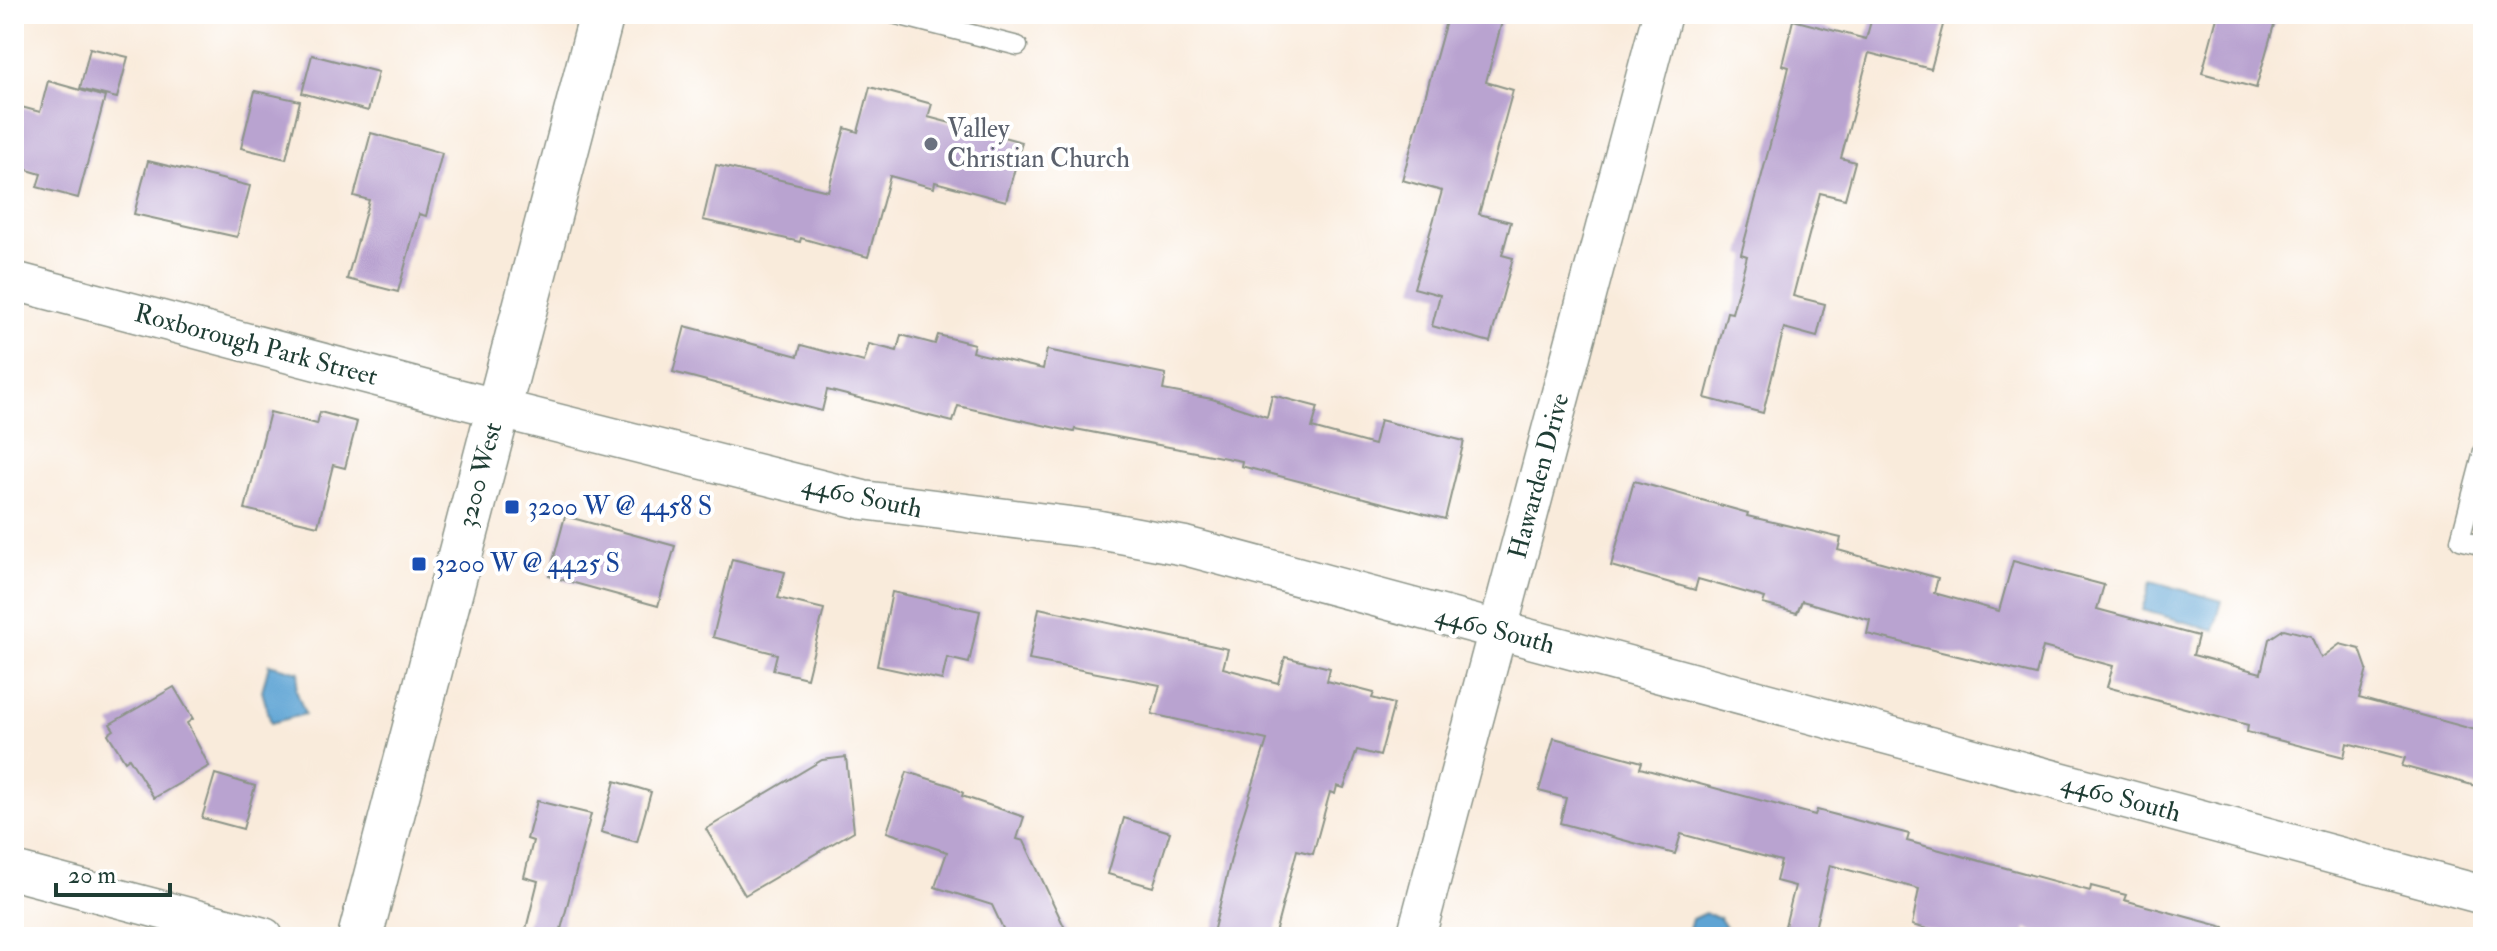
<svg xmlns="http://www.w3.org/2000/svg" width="2497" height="951" font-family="'IM FELL Double Pica',serif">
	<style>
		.water { fill: #5ea4d4; stroke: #3e7084; stroke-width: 2 }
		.building { fill: #b9a3d0 }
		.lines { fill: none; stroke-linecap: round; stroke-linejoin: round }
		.service-casing { stroke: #8c9488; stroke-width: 21 }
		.minor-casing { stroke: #8c9488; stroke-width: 41 }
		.tertiary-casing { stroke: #8c9488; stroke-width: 47 }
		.service { stroke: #fff; stroke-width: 18 }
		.minor { stroke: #fff; stroke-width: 38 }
		.tertiary { stroke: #fff; stroke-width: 44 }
		.worship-dot { fill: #6b7280; stroke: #fff; stroke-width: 3 }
		.transit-dot { fill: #1a4fb4; stroke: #fff; stroke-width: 3 }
		.labels { text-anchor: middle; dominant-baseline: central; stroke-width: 8; stroke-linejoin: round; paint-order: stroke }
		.worship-label { font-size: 26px; fill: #5b616d; stroke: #fff; text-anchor: start }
		.street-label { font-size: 26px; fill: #1f3d34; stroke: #fff }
		.transit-label { font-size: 26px; fill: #164399; stroke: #fff; text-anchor: start }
	</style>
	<rect width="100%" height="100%" fill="#fff"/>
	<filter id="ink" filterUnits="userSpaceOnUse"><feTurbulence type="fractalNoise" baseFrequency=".0125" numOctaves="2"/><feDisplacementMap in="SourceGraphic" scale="16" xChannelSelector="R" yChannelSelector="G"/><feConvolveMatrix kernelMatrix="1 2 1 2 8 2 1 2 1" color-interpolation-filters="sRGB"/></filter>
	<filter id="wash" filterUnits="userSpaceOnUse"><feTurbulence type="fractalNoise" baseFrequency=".006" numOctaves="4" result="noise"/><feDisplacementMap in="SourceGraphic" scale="32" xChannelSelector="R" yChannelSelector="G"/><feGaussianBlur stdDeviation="1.8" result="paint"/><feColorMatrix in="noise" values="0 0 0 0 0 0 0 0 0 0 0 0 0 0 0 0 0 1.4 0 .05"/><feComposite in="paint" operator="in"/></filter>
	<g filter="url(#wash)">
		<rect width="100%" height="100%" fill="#f9ebdb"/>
		<!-- water -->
		<g class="water">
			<path d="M 2151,581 L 2222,601 L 2214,630 L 2142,610 Z"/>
			<path d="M 269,664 L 299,672 L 296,690 L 305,714 L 271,723 L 262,691 Z"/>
			<path d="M 1705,913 L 1719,917 L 1727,929 L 1727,937 L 1687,937 L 1692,919 Z"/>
		</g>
		<g id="blocks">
			<!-- building -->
			<g class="building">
				<path d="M 1448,14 L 1504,14 L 1486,82 L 1513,90 L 1479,214 L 1511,222 L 1502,255 L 1513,258 L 1490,342 L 1432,326 L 1440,295 L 1414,288 L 1442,191 L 1402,180 Z"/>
				<path d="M 1873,14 L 1946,14 L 1931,69 L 1869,53 L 1841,158 L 1855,162 L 1845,199 L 1820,193 L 1793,296 L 1825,304 L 1817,337 L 1784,328 L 1763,413 L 1705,398 L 1727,312 L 1732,313 L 1747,256 L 1741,254 L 1777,118 L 1789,67 L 1782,65 L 1793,20 L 1866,39 Z"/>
				<path d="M 2218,14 L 2277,14 L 2256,88 L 2202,73 Z"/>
				<path d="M 90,48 L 128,57 L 117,98 L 80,89 Z"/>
				<path d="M 312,55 L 378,72 L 368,111 L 302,93 Z"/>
				<path d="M 48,81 L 105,97 L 78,198 L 37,187 L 41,174 L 14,166 L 14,105 L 40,112 Z"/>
				<path d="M 870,87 L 932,104 L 928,117 L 1022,142 L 1006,201 L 935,182 L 934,188 L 890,176 L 868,257 L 801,238 L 800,242 L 703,220 L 716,165 L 828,191 L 845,128 L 858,132 Z"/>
				<path d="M 255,91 L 300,101 L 286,159 L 241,148 Z"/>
				<path d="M 371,133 L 442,153 L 426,216 L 419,214 L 398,292 L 347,279 L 369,200 L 354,196 Z"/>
				<path d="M 148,161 L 250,186 L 237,237 L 134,214 Z"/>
				<path d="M 685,326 L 798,356 L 801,345 L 864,362 L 869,344 L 897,351 L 901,335 L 935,344 L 938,335 L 974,344 L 972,352 L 1043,369 L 1047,350 L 1166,374 L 1163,390 L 1212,399 L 1267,417 L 1272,395 L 1318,407 L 1312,428 L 1374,445 L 1380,420 L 1464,441 L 1445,519 L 1241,466 L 1242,461 L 1075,429 L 1074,432 L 958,406 L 953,422 L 827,390 L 822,411 L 737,389 L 673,372 Z"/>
				<path d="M 270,412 L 317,424 L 320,412 L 357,422 L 345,468 L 333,465 L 318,526 L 245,509 Z"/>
				<path d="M 1634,481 L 1748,513 L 1747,516 L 1841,538 L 1838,550 L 1938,578 L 1934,593 L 1999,611 L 2013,561 L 2104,585 L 2097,609 L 2198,636 L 2193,655 L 2261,673 L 2269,639 L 2284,629 L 2311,636 L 2321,658 L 2340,644 L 2360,649 L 2367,669 L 2359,698 L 2483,732 L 2483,788 L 2402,766 L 2405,758 L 2347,743 L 2344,757 L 2247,732 L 2248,725 L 2107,687 L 2113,666 L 2043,647 L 2036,675 L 1867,634 L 1870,620 L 1802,601 L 1797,613 L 1763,604 L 1765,598 L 1698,579 L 1695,590 L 1611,566 Z"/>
				<path d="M 565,516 L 675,546 L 658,606 L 549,576 Z"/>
				<path d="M 732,559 L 785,572 L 778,598 L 824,609 L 807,678 L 773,670 L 777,654 L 713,637 Z"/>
				<path d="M 892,592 L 980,611 L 969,663 L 947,658 L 942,680 L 877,666 Z"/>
				<path d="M 1039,608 L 1228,649 L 1223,668 L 1278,683 L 1285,657 L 1330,668 L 1327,681 L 1374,693 L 1372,698 L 1394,704 L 1380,756 L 1357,750 L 1344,788 L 1337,786 L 1335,794 L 1330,792 L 1313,854 L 1297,850 L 1274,937 L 1212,937 L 1236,838 L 1267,740 L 1152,714 L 1160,685 L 1029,660 Z"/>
				<path d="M 174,687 L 193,719 L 187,723 L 209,766 L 154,798 L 129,758 L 125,761 L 108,734 L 114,730 L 110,724 Z"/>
				<path d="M 1554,738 L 1642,762 L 1640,768 L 1815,815 L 1817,810 L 1909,834 L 1907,841 L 2090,891 L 2091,886 L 2126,895 L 2124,900 L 2224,927 L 2223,937 L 2055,937 L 2026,929 L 2024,937 L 1958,937 L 1912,925 L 1919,889 L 1830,865 L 1814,933 L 1785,926 L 1795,886 L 1776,881 L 1781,861 L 1681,834 L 1675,854 L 1560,823 L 1566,798 L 1539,791 Z"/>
				<path d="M 846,757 L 854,831 L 745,895 L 706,829 L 822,760 Z"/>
				<path d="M 907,772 L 952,786 L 963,793 L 962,796 L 1024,817 L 1017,839 L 1024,841 L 1069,937 L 1007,937 L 992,905 L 935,887 L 947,852 L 887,832 Z"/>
				<path d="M 215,774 L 255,786 L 243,829 L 202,818 Z"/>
				<path d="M 615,781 L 651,792 L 637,842 L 601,832 Z"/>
				<path d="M 537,801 L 591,814 L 559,937 L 524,937 L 538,881 L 524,877 L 533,841 L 527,839 Z"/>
				<path d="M 1124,818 L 1170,832 L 1153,887 L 1108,874 Z"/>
			</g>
		</g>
	</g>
	<g filter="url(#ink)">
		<use href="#blocks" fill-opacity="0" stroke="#8c9488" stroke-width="2"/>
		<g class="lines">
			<defs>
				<g id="service">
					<path d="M 893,14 L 1018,46"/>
					<path d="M 2483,452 L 2460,540 L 2483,546"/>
				</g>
				<g id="minor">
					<path d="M 14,281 L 449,396 L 863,500 L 1094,529 L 1185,546 L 2483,895"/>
					<path d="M 14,871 L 264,937"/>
					<path d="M 1416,937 L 1662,14"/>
				</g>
				<path id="tertiary" d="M 360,937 L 602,14"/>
			</defs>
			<!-- service casing -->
			<use href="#service" class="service-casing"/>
			<!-- minor casing -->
			<use href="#minor" class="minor-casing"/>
			<!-- tertiary casing -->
			<use href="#tertiary" class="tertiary-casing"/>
			<!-- service -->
			<use href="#service" class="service"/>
			<!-- minor -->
			<use href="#minor" class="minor"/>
			<!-- tertiary -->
			<use href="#tertiary" class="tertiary"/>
		</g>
	</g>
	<!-- markers -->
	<circle class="worship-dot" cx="931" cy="144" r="8"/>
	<g class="transit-dot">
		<rect x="504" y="499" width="16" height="16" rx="4"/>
		<rect x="411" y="556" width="16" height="16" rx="4"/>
	</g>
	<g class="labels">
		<!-- worship labels -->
		<g class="worship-label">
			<text x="947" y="129">Valley<tspan x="947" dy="30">Christian Church</tspan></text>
		</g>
		<!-- street labels -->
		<g class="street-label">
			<text transform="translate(256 345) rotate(15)">Roxborough Park Street</text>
			<text transform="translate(480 475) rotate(-75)">3200 West</text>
			<text transform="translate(1539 476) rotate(-75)">Hawarden Drive</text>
			<text transform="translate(862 497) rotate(12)">4460 South</text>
			<text transform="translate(1495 630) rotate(15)">4460 South</text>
			<text transform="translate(2121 798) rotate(15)">4460 South</text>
		</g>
		<!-- transit labels -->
		<g class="transit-label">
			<text x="528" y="507">3200 W @ 4458 S</text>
			<text x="435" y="564">3200 W @ 4425 S</text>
		</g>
	</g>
	<!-- margin -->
	<rect width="2497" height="951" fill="none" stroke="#fff" stroke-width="48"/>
	<!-- scale -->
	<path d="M56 883v12h114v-12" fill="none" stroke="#1f3d34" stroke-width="4"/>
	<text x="68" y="883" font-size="24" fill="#1f3d34" stroke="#ffffff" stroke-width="6" paint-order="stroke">20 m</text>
</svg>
